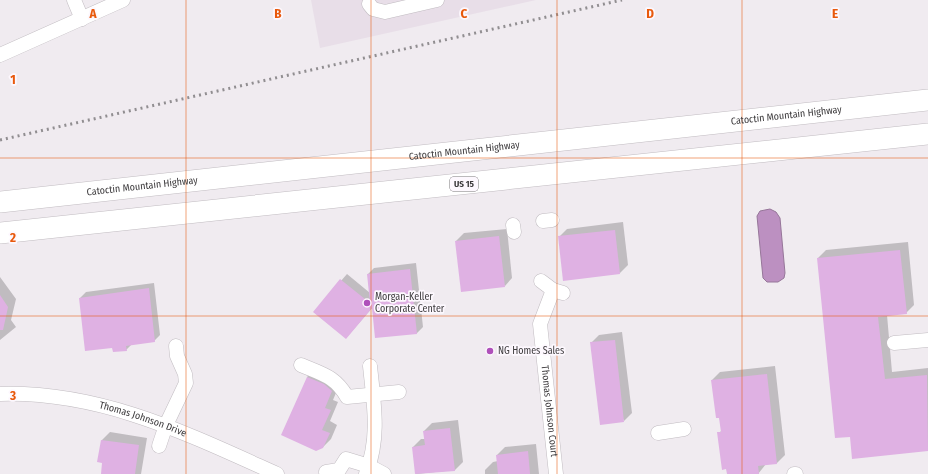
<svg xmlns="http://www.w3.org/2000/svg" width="928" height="474" font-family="'Fira Sans Condensed',sans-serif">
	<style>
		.built { fill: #e8dee8 }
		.water { fill: #bc90c1; stroke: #967699 }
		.shadow { fill: #0003 }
		.building { fill: #dfb1e3 }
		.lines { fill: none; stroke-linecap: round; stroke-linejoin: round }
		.minor-casing { stroke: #c1bcc1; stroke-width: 15 }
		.highway-casing { stroke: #c1bcc1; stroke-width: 22 }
		.minor { stroke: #fff; stroke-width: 14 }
		.highway { stroke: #fff; stroke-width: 21 }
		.rail { stroke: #918e91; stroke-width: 3; stroke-dasharray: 2 4; stroke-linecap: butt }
		.grid { fill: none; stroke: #e8590c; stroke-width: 1; stroke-opacity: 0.55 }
		.poi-dot { fill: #af50ba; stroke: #fdf8fe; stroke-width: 1.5 }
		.labels { text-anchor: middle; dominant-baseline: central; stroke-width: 3.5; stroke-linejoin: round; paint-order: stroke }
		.shield { fill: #fdf8fe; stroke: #777477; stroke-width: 1 }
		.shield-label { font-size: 9px; font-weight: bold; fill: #3d3b3d }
		.street-label { font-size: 10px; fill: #3d3b3d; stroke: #fdf8fe }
		.poi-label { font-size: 10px; fill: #3d3b3d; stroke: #fdf8fe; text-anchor: start }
		.grid-label { font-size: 13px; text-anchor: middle; font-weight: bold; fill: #e8590c; stroke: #fdf8fe; stroke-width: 3.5; stroke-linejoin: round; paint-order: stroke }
	</style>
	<rect width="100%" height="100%" fill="#f0ebf0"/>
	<!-- built -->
	<path class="built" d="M 311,0 L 536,0 L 320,48 Z"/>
	<!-- water -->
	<path class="water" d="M 770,209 L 776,212 L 780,218 L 785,273 L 784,278 L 778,282 L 767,282 L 763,278 L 757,216 L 760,211 Z"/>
	<!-- shadow -->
	<g class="shadow">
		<path d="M 623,222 L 628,265 L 620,273 L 559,237 L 567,229 Z"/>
		<path d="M 507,229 L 512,278 L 505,286 L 456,241 L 464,233 Z"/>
		<path d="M 908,242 L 914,305 L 906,313 L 887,315 L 892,372 L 928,368 L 928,450 L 853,458 L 851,436 L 818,258 L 826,250 Z"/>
		<path d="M 416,263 L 423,327 L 417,333 L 376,337 L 373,307 L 346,338 L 314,312 L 347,274 L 370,293 L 368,274 L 374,268 Z"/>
		<path d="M 0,277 L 16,299 L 11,320 L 16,327 L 0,340 Z"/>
		<path d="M 154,283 L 160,335 L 154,341 L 132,344 L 126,350 L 80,298 L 86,292 Z"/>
		<path d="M 622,332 L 632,413 L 624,421 L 591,343 L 599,335 Z"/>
		<path d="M 775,366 L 785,455 L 777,463 L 766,464 L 758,474 L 728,474 L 719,433 L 722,430 L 712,380 L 720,372 Z"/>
		<path d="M 315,369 L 340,383 L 333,400 L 338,402 L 330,421 L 337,425 L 331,439 L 322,448 L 307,377 Z"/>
		<path d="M 458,420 L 463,462 L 455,470 L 416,474 L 413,447 L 421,439 L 425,439 L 424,431 L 432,423 Z"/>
		<path d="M 110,432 L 147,438 L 141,474 L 102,474 L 103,462 L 102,440 Z"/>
		<path d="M 536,444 L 539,474 L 485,474 L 485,470 L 493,462 L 498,461 L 497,455 L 505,447 Z"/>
	</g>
	<!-- building -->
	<g class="building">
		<path d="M 615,230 L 620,274 L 563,281 L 558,236 Z"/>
		<path d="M 499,236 L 505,287 L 461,292 L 455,241 Z"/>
		<path d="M 900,250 L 907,314 L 878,317 L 885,379 L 927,375 L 928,451 L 852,459 L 850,437 L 835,438 L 817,258 Z"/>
		<path d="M 410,269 L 417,334 L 375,338 L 372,308 L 346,339 L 313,312 L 340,279 L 370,303 L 367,274 Z"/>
		<path d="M 149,288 L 155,342 L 126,346 L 127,351 L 113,352 L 112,348 L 85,351 L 79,298 Z"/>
		<path d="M 0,295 L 8,307 L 3,330 L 0,330 Z"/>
		<path d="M 615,340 L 624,422 L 600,425 L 590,342 Z"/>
		<path d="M 767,374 L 777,464 L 758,466 L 759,474 L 727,474 L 726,469 L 722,470 L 717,432 L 721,432 L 719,418 L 716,418 L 711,380 Z"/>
		<path d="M 307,377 L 324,384 L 332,391 L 325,408 L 331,410 L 322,430 L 330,433 L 323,448 L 316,451 L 281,435 Z"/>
		<path d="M 450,428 L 455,471 L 415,474 L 412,447 L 425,445 L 423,431 Z"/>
		<path d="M 101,440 L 139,445 L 135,474 L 101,474 L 102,463 L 97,462 Z"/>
		<path d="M 528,451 L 530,474 L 498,474 L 496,455 Z"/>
	</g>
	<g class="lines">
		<defs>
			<g id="minor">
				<path d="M 74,0 L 82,19"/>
				<path d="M 369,4 L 373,9 L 385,12 L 437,0"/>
				<path d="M 0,55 L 123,0"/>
				<path d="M 543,221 L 552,220"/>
				<path d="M 513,225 L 514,232"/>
				<path d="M 541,281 L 553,290 L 563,293"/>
				<path id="s1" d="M 553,290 L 540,324 L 556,474"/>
				<path d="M 894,343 L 928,340"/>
				<path d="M 301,365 C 322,374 335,376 347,397 L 399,392"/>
				<path id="s2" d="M 0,394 C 101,391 188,434 277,474"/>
				<path d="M 658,433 L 684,429"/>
				<path d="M 159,446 L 166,425 L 186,383 L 185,374 L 177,356 L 176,346"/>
				<path d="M 326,472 L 339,470 L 346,459 L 369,466 L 384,474"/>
				<path d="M 366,474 C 380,437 374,405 370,366"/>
				<path d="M 794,474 L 796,474"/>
			</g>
			<g id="highway">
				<path id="s3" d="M 0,202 L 928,100"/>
				<path d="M 0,233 L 928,134"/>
			</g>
		</defs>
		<!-- minor casing -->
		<use href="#minor" class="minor-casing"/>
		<!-- highway casing -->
		<use href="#highway" class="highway-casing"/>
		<!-- minor -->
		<use href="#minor" class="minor"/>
		<!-- highway -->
		<use href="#highway" class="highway"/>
		<!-- rail -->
		<path class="rail" d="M 0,140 L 622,0"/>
	</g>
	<!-- grid -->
	<path class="grid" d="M 186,0 L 186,474M 371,0 L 371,474M 557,0 L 557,474M 742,0 L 742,474M 0,158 L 928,158M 0,316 L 928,316"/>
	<!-- markers -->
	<g class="poi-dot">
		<circle cx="367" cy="303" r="4"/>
		<circle cx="490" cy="351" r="4"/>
	</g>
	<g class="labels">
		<!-- shield labels -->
		<rect class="shield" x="450" y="177" width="28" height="14" rx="3"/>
		<g class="shield-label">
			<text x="464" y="184">US 15</text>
		</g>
		<!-- street labels -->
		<g class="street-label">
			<text stroke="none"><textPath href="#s3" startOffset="791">Catoctin Mountain Highway</textPath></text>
			<text stroke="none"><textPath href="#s3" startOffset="467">Catoctin Mountain Highway</textPath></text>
			<text stroke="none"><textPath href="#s3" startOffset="143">Catoctin Mountain Highway</textPath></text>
			<text stroke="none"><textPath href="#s1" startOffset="124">Thomas Johnson Court</textPath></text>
			<text stroke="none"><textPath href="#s2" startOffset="146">Thomas Johnson Drive</textPath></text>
		</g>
		<!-- poi labels -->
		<g class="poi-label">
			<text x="375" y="297">Morgan-Keller<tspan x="375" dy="12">Corporate Center</tspan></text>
			<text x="498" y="351">NG Homes Sales</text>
		</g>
	</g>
	<g class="grid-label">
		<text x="93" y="18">A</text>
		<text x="278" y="18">B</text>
		<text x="464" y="18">C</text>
		<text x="650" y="18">D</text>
		<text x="835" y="18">E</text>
		<text x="13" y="84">1</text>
		<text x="13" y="242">2</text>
		<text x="13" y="400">3</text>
	</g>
</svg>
